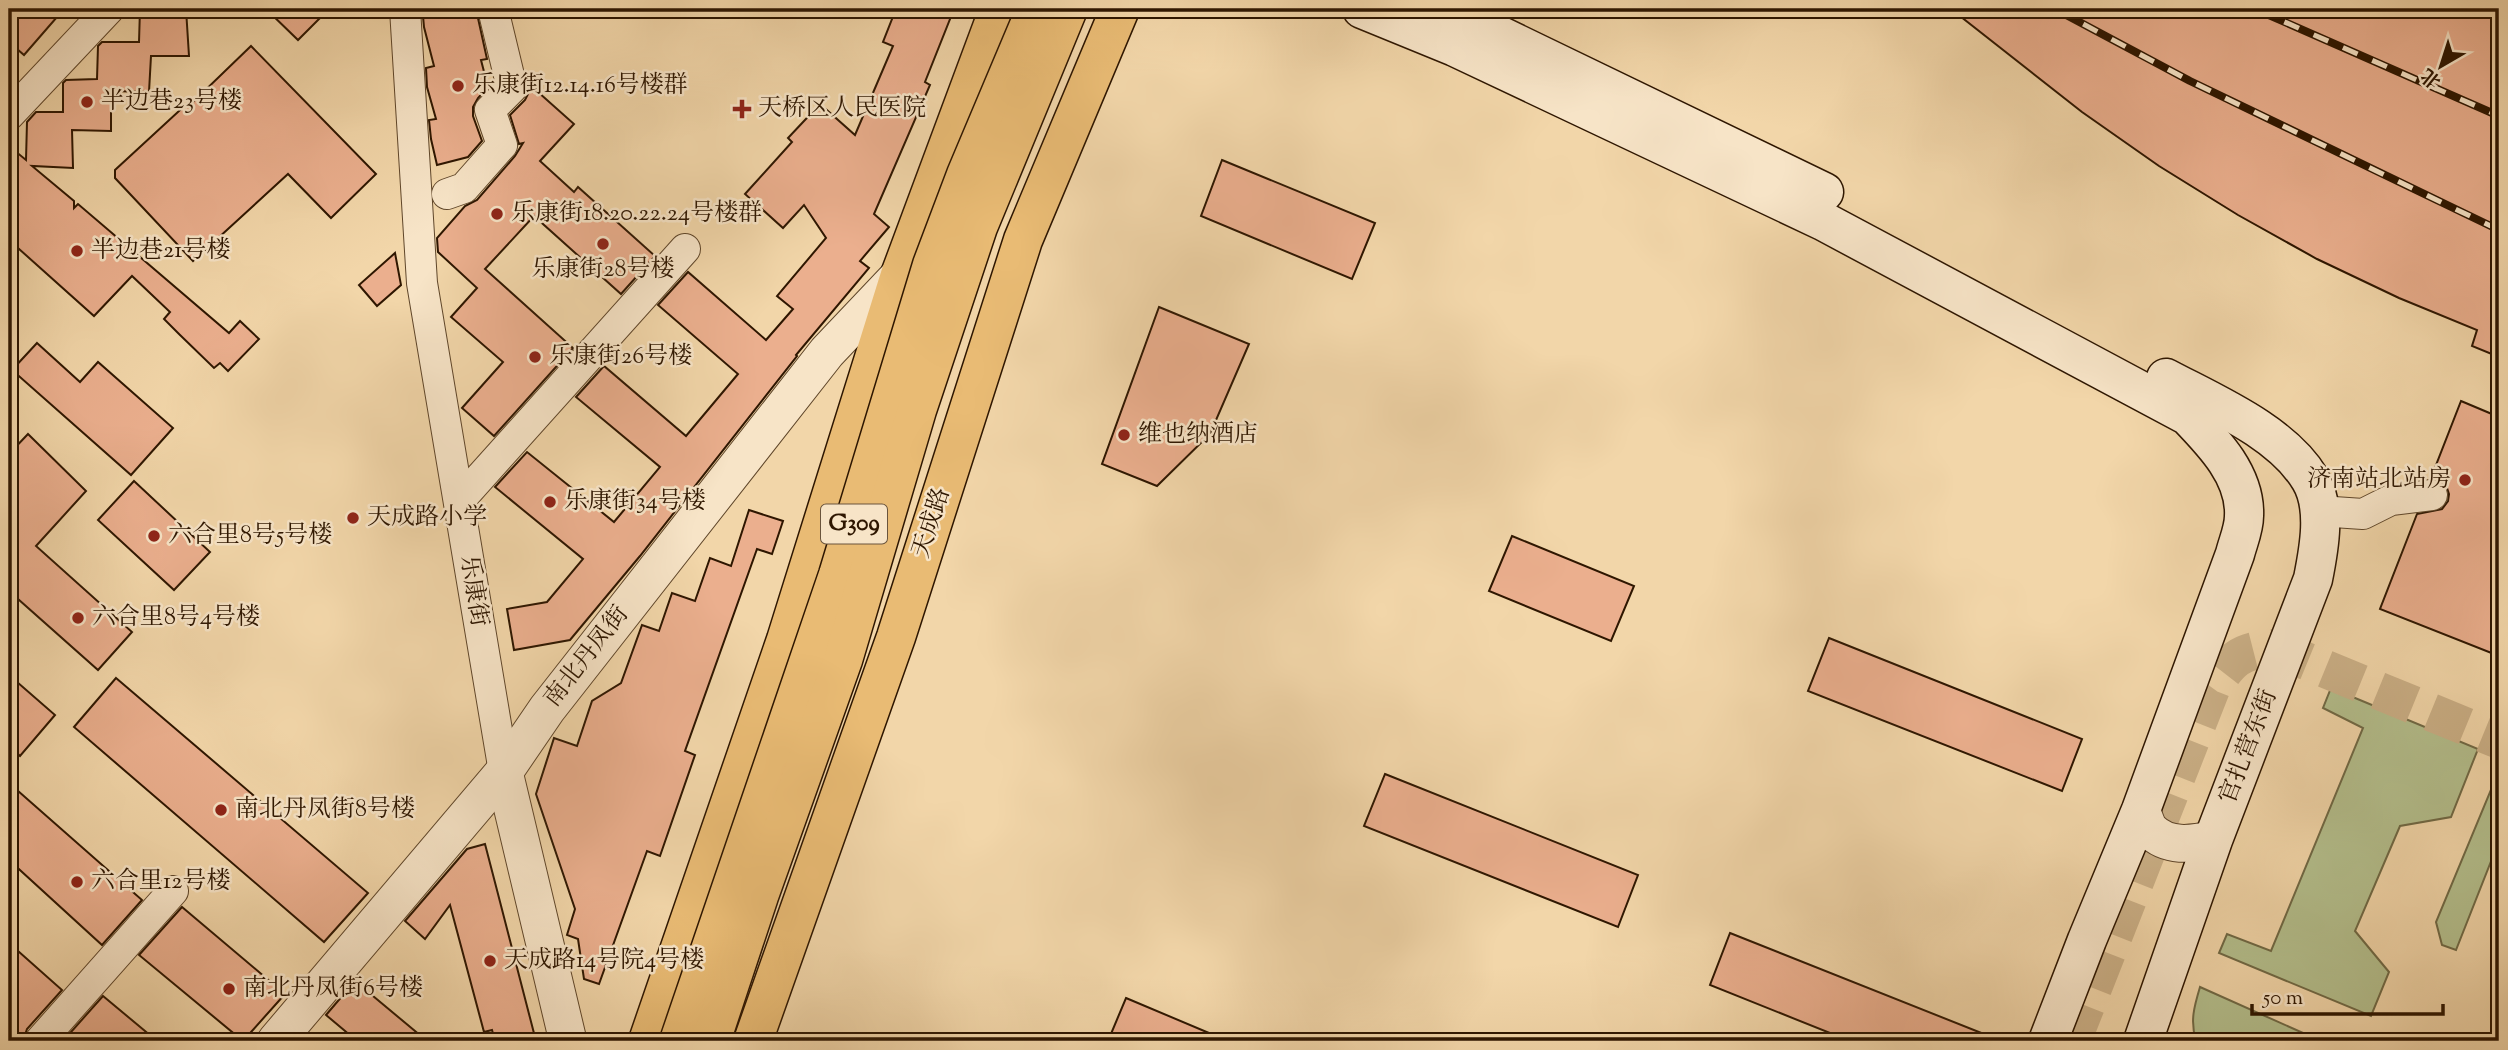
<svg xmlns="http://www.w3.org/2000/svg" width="2508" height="1050" font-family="'Sorts Mill Goudy','Noto Serif SC',serif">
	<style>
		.green { fill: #b4bf8d; stroke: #716a46; stroke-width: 2 }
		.building { fill: #ebaf8e; stroke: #2e1600; stroke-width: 2 }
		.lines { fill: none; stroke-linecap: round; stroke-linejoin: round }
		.secondary-tunnel { stroke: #cbb087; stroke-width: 38; stroke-dasharray: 38 19; stroke-linecap: butt }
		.minor-casing { stroke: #5f462a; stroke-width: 32 }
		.tertiary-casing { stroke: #5f462a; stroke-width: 39 }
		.secondary-casing { stroke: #2e1600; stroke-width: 41 }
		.primary-casing { stroke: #2e1600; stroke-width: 41 }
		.minor { stroke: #f7e4c7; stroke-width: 30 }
		.tertiary { stroke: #f7e4c7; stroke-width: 37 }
		.secondary { stroke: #f7e4c7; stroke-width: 38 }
		.primary { stroke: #e9bb74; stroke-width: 38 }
		.rail-casing { stroke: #2e1600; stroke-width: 8 }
		.rail { stroke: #f7e4c7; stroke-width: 5; stroke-dasharray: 16; stroke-linecap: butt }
		.trunk-bridge-casing { stroke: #2e1600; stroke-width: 41; stroke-linecap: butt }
		.trunk-bridge { stroke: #e9bb74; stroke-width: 38 }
		.poi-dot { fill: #8f2418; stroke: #f7e4c7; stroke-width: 2.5 }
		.labels { text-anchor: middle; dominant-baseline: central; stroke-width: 5; stroke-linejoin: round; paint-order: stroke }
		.shield { fill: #f7e4c7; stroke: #6a543c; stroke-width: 2 }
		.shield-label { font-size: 23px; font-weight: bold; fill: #2e1600 }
		.poi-label { font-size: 24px; fill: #2e1600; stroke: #f7e4c7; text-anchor: start }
		.street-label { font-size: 24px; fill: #2e1600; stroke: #f7e4c7 }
	</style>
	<rect width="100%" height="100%" fill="#f2d6a9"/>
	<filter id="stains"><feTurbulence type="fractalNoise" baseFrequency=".00286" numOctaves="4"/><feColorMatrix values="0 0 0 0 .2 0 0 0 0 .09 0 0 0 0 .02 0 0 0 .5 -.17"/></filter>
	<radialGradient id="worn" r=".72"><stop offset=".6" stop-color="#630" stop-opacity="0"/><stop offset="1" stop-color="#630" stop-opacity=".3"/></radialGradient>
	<!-- green -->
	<g class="green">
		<path d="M 2331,688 L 2478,749 L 2451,817 L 2400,826 L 2355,931 L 2389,972 L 2371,1016 L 2219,953 L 2227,934 L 2271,951 L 2363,728 L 2323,708 Z"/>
		<path d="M 2495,780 L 2499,782 L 2499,841 L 2456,950 L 2442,945 L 2436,922 Z"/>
		<path d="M 2200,987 L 2321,1041 L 2196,1041 C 2190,1021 2194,1007 2200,987 Z"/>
	</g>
	<!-- building -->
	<g class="building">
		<path d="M 16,9 L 64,9 L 24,55 L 9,42 L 9,16 Z"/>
		<path d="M 140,9 L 186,9 L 189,56 L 151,56 L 149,92 L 111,91 L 111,131 L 72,130 L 73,168 L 32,166 L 74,201 L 74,208 L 78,204 L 229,333 L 240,321 L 259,339 L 228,371 L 220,363 L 214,368 L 179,334 L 164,319 L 170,312 L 132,276 L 94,316 L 9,240 L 9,146 L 26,160 L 27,122 L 36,112 L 63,112 L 63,83 L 66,80 L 97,79 L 98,46 L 102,42 L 139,42 Z"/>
		<path d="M 266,9 L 329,9 L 298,40 Z"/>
		<path d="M 450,9 L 476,9 L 487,59 L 481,60 L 488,87 L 478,98 L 473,107 L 473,116 L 482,141 L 468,157 L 437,165 L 431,139 L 429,120 L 436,119 L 427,87 L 426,68 L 434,66 L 424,27 L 423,16 Z"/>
		<path d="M 896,9 L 954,9 L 925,82 L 930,85 L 874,214 L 889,227 L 860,261 L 869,268 L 796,355 L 797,356 L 640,556 L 570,640 L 514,650 L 507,609 L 547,602 L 583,559 L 495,487 L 527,452 L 614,522 L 660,467 L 576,397 L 604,366 L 686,436 L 738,374 L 658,305 L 688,272 L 766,340 L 793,309 L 777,296 L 826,238 L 804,205 L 783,228 L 745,194 L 792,142 L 788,138 L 820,104 L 855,135 L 893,46 L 883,42 Z"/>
		<path d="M 1951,9 L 2499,9 L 2499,357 L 2472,346 L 2477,330 L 2399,298 L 2317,259 L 2238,215 L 2159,166 L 2082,112 Z"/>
		<path d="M 251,46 L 376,174 L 331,218 L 288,174 L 193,261 L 115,178 L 115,170 L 192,99 L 192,103 Z"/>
		<path d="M 529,84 L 574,124 L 540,161 L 574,192 L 578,187 L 655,256 L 621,294 L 534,216 L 485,269 L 573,348 L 494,436 L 462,408 L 503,362 L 451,317 L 477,288 L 438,252 L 437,238 L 465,206 L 477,200 L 515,156 L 523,143 L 519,144 L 510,115 L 525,100 L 529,92 Z"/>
		<path d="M 1222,160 L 1375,223 L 1352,279 L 1201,216 Z"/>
		<path d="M 395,253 L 401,285 L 377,306 L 359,285 Z"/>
		<path d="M 1159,307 L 1249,344 L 1210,434 L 1157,486 L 1102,464 Z"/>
		<path d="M 37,343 L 80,382 L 98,362 L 173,428 L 131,475 L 12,370 Z"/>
		<path d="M 2461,401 L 2499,417 L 2499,656 L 2380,609 L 2417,514 L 2442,509 L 2448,501 L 2449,494 L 2446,485 L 2439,479 L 2431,478 Z"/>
		<path d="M 28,434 L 86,491 L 36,546 L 132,632 L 98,670 L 9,591 L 9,454 Z"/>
		<path d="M 134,481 L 210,552 L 174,590 L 98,520 Z"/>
		<path d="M 749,510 L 783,521 L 772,554 L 757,549 L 685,751 L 695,755 L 660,856 L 647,851 L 599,984 L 584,979 L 578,939 L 567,935 L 575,909 L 536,794 L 554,738 L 577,746 L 592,701 L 621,683 L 642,625 L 659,631 L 672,593 L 695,601 L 710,558 L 731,566 Z"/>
		<path d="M 1512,536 L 1634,586 L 1611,641 L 1489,591 Z"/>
		<path d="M 1829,638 L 2082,739 L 2062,791 L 1808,691 Z"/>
		<path d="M 9,675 L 55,715 L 20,756 L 9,745 Z"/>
		<path d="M 116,678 L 368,893 L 324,942 L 74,727 Z"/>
		<path d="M 1385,774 L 1638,875 L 1618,927 L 1364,826 Z"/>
		<path d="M 9,783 L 142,900 L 102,945 L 9,860 Z"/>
		<path d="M 485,844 L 498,894 L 536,1041 L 495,1041 L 492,1030 L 484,1032 L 450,905 L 425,939 L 405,921 L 467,849 Z"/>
		<path d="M 182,907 L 285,994 L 243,1041 L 139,955 Z"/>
		<path d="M 1730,933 L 1999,1040 L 1999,1041 L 1850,1041 L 1710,985 Z"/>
		<path d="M 9,943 L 62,990 L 27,1029 L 23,1041 L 9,1030 Z"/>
		<path d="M 355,981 L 427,1041 L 357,1041 L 326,1015 Z"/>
		<path d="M 103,996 L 157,1041 L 63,1041 Z"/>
		<path d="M 1126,998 L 1228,1041 L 1108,1041 Z"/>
	</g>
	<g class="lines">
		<!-- secondary-tunnel -->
		<path class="secondary-tunnel" d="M 2072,1041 L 2211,689 C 2232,660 2237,651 2274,648 L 2499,740"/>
		<defs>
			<g id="minor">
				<path d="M 405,9 L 422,283 L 504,772"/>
				<path d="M 9,115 L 109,9"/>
				<path d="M 447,194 L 464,188 L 502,145 L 490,110 L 512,88 L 493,9"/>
				<path d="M 459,501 L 685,249"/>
				<path d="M 2319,511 L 2363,514 L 2391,500 L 2432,495"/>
				<path d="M 40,1041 L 173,891"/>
			</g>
			<g id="tertiary">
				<path d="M 504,772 L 568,1041"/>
				<path d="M 2141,810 C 2144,816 2146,825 2150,830 C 2168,848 2191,844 2213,840"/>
				<path d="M 276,1041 L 504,772 L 547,709 L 827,352 L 900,275"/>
			</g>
			<g id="secondary">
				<path d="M 1362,9 L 1455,47 L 1823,221 L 2188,416 C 2214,443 2246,476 2244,516 C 2244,529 2238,542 2235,554 L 2141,810 L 2087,940 L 2048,1041"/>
				<path d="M 1445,9 L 1824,192"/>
				<path d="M 2143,1041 L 2213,840 L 2313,579 C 2319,549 2327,507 2310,479 C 2282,432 2213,403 2166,378"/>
			</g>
			<g id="primary">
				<path d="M 648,1041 L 786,640 L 900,275 L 999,9"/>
				<path d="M 753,1041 L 896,637 L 1023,240 L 1120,9"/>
			</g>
		</defs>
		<!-- minor casing -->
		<use href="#minor" class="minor-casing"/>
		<!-- tertiary casing -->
		<use href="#tertiary" class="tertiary-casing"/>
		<!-- secondary casing -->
		<use href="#secondary" class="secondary-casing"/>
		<!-- primary casing -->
		<use href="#primary" class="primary-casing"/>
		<!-- minor -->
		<use href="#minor" class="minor"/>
		<!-- tertiary -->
		<use href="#tertiary" class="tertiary"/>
		<!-- secondary -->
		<use href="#secondary" class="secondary"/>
		<!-- primary -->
		<use href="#primary" class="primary"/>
		<defs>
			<g id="rail">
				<path d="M 2055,9 L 2190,81 L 2499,230"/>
				<path d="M 2255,9 L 2499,116"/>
				<path d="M 2485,9 L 2499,14"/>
			</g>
		</defs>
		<!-- rail casing -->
		<use href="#rail" class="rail-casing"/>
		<!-- rail -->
		<use href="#rail" class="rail"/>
		<defs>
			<g id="trunk-bridge">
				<path d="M 679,1041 L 838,575 L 932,265 L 966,175 L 1036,9"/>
				<path d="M 711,1041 L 759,896 L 843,660 L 917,410 L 978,227 L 1068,9"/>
			</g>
		</defs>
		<!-- trunk-bridge casing -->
		<use href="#trunk-bridge" class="trunk-bridge-casing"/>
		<!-- trunk-bridge -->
		<use href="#trunk-bridge" class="trunk-bridge"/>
	</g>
	<!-- markers -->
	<g class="poi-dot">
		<circle cx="458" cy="86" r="7"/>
		<circle cx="87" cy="102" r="7"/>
		<path d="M738.5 98.5h7v7h7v7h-7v7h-7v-7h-7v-7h7z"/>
		<circle cx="497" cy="214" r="7"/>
		<circle cx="603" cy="244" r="7"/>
		<circle cx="77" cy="251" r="7"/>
		<circle cx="535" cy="357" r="7"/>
		<circle cx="1124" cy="435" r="7"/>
		<circle cx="2465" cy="480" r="7"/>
		<circle cx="550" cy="502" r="7"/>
		<circle cx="353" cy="518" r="7"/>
		<circle cx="154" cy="536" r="7"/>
		<circle cx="78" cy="618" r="7"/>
		<circle cx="221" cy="810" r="7"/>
		<circle cx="77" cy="882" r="7"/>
		<circle cx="490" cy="961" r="7"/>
		<circle cx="229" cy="989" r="7"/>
	</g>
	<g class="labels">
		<!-- shield labels -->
		<rect class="shield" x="821" y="504.5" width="66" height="39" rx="5"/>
		<g class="shield-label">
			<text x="854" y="524">G309</text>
		</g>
		<!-- poi labels -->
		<g class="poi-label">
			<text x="472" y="86">乐康街12.14.16号楼群</text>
			<text x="101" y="102">半边巷23号楼</text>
			<text x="758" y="109">天桥区人民医院</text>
			<text x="511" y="214">乐康街18.20.22.24号楼群</text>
			<text x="91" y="251">半边巷21号楼</text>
			<text x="603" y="270" text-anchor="middle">乐康街28号楼</text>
			<text x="549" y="357">乐康街26号楼</text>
			<text x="1138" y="435">维也纳酒店</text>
			<text x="2451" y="480" text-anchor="end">济南站北站房</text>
			<text x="564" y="502">乐康街34号楼</text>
			<text x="367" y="518">天成路小学</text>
			<text x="168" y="536">六合里8号5号楼</text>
			<text x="92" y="618">六合里8号4号楼</text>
			<text x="235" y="810">南北丹凤街8号楼</text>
			<text x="91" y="882">六合里12号楼</text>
			<text x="504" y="961">天成路14号院4号楼</text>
			<text x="243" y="989">南北丹凤街6号楼</text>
		</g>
		<!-- street labels -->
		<g class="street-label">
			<text transform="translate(932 523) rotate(-72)">天成路</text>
			<text transform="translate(473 591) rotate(81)">乐康街</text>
			<text transform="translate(587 657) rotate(-52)">南北丹凤街</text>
			<text transform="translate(2249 747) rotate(-69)">官扎营东街</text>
		</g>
	</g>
	<!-- margin -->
	<rect width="2508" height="1050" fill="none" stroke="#f2d6a9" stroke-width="35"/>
	<rect x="10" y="10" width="2487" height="1029" fill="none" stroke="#2e1600" stroke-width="3.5"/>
	<rect x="18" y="18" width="2473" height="1015" fill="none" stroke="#2e1600" stroke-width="2"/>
	<!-- north arrow -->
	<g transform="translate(2441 66) rotate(219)" stroke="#f7e4c7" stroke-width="5" paint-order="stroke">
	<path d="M0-5L12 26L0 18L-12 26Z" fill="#2e1600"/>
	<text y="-10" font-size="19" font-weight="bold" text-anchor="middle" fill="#2e1600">北</text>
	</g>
	<!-- scale -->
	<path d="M2252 1004v10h191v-10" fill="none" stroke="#2e1600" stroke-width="3.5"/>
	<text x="2263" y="1004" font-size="21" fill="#2e1600" stroke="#f7e4c7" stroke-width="5" paint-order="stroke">50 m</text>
	<rect width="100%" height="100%" filter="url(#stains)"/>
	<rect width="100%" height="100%" fill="url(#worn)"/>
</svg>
